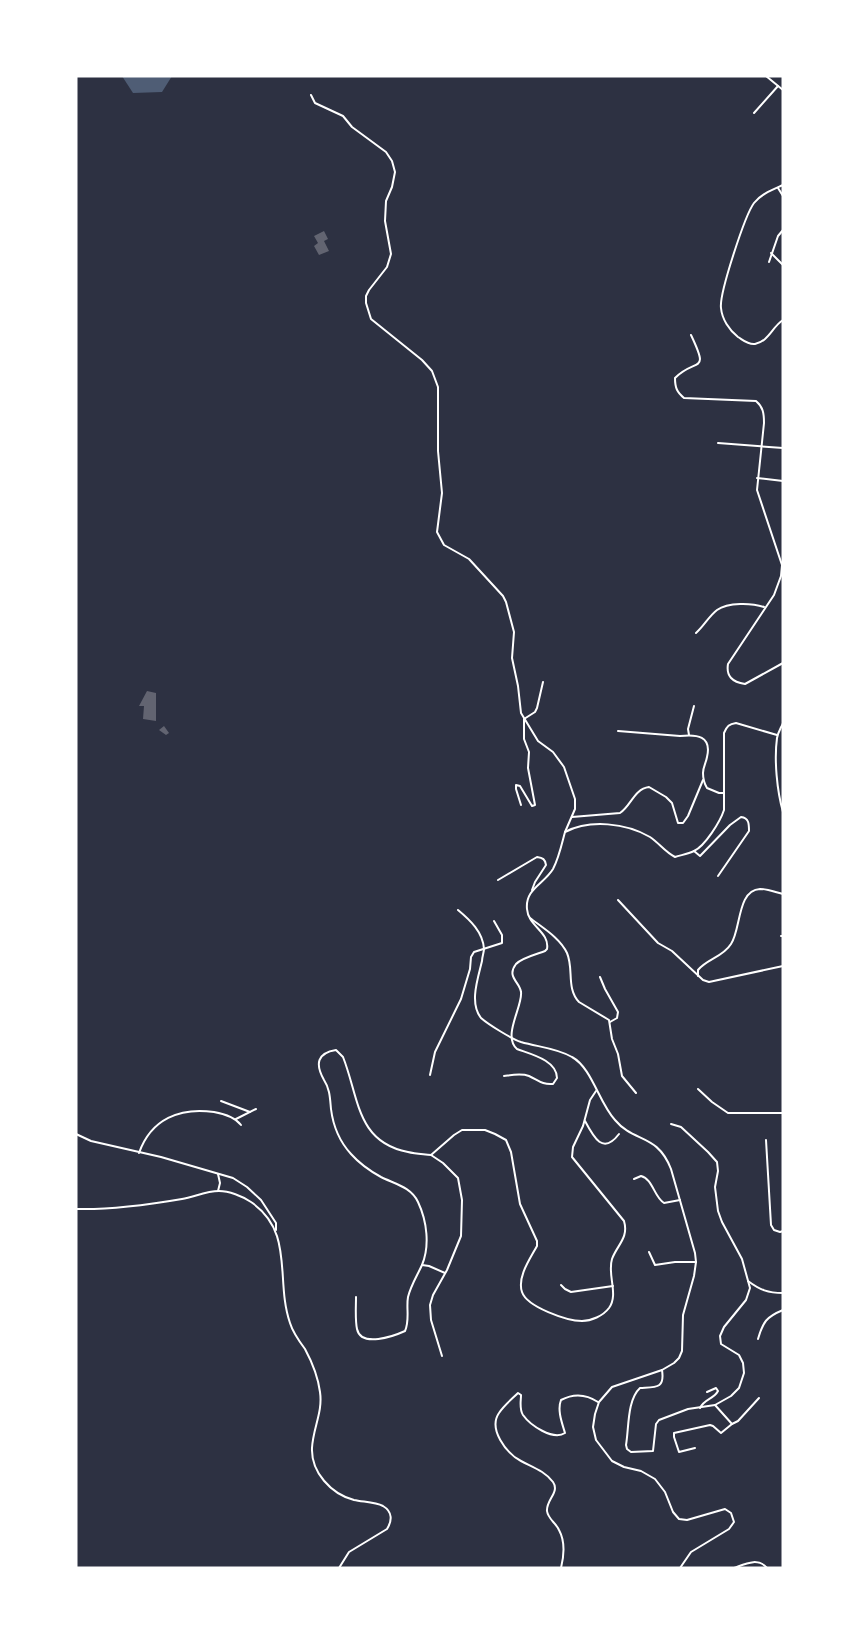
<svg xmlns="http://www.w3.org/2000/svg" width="859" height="1644" font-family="'PT Sans Narrow',sans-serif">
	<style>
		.water { fill: #4f5d75 }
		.building { fill: #626471 }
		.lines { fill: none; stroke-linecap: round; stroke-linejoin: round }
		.minor { stroke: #fff; stroke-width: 2 }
	</style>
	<rect width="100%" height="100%" fill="#2d3142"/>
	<!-- water -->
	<path class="water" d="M 122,76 L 172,76 L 162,92 L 133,93 Z"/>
	<!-- building -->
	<g class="building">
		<path d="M 324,231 L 328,239 L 324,241 L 329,251 L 319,255 L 314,246 L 318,243 L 314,236 Z"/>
		<path d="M 147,691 L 156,693 L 156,721 L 143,719 L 144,706 L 139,706 Z"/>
		<path d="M 164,726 L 169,733 L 166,735 L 159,730 Z"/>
	</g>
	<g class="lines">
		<!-- minor -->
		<g class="minor">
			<path d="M 766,76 L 783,90"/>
			<path d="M 311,95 L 315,103 L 343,116 L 352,127 L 386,152 L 392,161 L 395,172 L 392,187 L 386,201 L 385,221 L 391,254 L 387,267 L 369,290 L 366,296 L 366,303 L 371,319 L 422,360 L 432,371 L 438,387 L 438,451 L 442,493 L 437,532 L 444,545 L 469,559 L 503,596 L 506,602 L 514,632 L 512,658 L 518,686 L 521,713 L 538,741 L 553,752 L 564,767 L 575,799 L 575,809 L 565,832"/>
			<path d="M 754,113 L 778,86"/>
			<path d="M 783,185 C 772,190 761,194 754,203 C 745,215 719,294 721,308 C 722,319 729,330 738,337 C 743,340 748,345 755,344 C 769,341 772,327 783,320"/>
			<path d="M 778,188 L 783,196"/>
			<path d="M 771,253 L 783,265"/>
			<path d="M 769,262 L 778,236 L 783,230"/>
			<path d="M 691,335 C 710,375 696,357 675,378 C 675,388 677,392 684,398 L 756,401 C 763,407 764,413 764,423 L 757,490 L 782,565 L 781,576 L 774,595 L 728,664 C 726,676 732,682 745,684 L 783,663"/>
			<path d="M 718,443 L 783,448"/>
			<path d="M 757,478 L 783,481"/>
			<path d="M 696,633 C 704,626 709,616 717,610 C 728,602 752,603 764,607"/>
			<path d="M 783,723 C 781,728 778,732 777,738 C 774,760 777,791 783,812"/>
			<path d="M 618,731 L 680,736 C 697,734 712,736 707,757 C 706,763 703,767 703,773 C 703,779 704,783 707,788 L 719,793 L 724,793"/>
			<path d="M 689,735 L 688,729 L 694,706"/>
			<path d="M 521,805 L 516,789 L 516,785 L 520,786 L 532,806 L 535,805 L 528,768 L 529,752 L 524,739 L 524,719 L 535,712 L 537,708 L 543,682"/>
			<path d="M 572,817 L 620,813 C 631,806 634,789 649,787 L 666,797 L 672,803 L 678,823 L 683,823 L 688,816 L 703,780"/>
			<path d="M 694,851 L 700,856 L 730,825 L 741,817 C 749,818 749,824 749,831 L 718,876"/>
			<path d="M 498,880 L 537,857 C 543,858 545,859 546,865 L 535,882 L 532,890"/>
			<path d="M 618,900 L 658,943 L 672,951 L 703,980 L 709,982 L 783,966"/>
			<path d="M 458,910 C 470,920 483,932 484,949 C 484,952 482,957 482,961 C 478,978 469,1003 481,1018 C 489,1025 512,1039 521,1042 C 538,1047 557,1048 572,1057 C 592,1068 599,1103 615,1120 C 634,1143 657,1133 671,1169 L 695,1253 L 696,1262 L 694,1276 L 683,1315 L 682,1351 L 679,1358 L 674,1363 L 662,1370 L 612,1387 L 599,1402 L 595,1414 L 593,1427 L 596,1440 L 612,1461 L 624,1467 L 641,1471 L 655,1479 L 665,1492 L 673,1512 L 679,1519 L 687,1520 L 725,1509 L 731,1513 L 734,1522 L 729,1529 L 691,1552 L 680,1568"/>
			<path d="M 530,918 C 543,928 560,938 567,953 C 574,969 566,988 579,1002 L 609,1020 L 612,1039 L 618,1054 L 622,1076 L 636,1093"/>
			<path d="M 781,936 L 783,936"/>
			<path d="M 698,976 L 698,970 C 707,959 723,957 731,944 C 741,930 737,890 760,889 C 767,889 775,892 783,894"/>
			<path d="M 600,977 L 605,989 L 618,1012 L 617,1018 L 610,1022"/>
			<path d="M 430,1075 L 435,1052 L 461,999 L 470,969 L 471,957 L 474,952 L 502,943 L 502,935 L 494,921"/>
			<path d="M 504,1076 C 512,1075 521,1073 529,1076 C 538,1080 542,1085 553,1084 L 557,1078 C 557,1060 530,1054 517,1049 C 502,1036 523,1006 521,992 C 520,982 506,977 516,964 C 521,958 537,954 545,951 L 547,949 C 550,932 528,926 527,909 C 525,889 544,884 553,869 C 559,858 562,843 565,832 C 590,819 626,823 650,837 C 659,843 665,852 675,857 C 681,855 688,854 694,851 C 705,846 720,822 724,810 L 724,733 C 727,726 729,724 736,723 L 777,735"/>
			<path d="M 698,1089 L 712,1102 L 728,1113 L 783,1113"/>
			<path d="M 221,1101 L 250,1112"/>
			<path d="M 236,1119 L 256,1109"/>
			<path d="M 585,1121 C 594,1138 603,1155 619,1134"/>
			<path d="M 76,1134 L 91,1141 L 161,1157 L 233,1178 L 247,1187 L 261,1200 L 276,1223 L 276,1230"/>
			<path d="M 766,1140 L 771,1225 L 774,1230 L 780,1232 L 783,1231"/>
			<path d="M 139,1153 C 151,1119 180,1107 214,1112 C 225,1114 235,1117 241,1125"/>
			<path d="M 431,1155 L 443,1163 L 458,1178 L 462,1200 L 461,1236 L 447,1270 L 433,1295 L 430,1305 L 431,1320 L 442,1356"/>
			<path d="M 634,1179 L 641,1176 C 653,1179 654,1197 664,1203 L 680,1200"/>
			<path d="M 218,1191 L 220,1183 L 218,1174"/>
			<path d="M 76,1209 C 112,1210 147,1205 182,1199 C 194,1197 206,1191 219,1191 C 229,1191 242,1196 251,1202 C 295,1232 275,1280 290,1323 C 293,1333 299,1341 305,1349 C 312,1362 318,1377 320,1392 C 323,1412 313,1428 312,1448 C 311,1472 331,1494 354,1500 C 363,1502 375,1502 383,1506 C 393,1512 392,1521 387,1529 L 349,1552 L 339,1568"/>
			<path d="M 649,1252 L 655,1265 L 675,1262 L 696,1262"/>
			<path d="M 422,1265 L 429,1266 L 445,1273"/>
			<path d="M 748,1281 C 760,1290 768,1293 783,1293"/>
			<path d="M 561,1285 L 565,1289 L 571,1292 L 613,1286"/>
			<path d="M 356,1297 C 356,1307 355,1319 357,1329 C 361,1348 394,1336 405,1331 C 410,1320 406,1308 408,1297 C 411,1285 417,1276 422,1265 C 430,1246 427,1221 418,1202 C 411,1187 395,1184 381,1177 C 370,1171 359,1163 351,1154 C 340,1142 333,1125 331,1109 C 330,1099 330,1089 324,1080 C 315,1064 317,1053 336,1050 L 343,1057 C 359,1097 356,1142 408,1152 C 416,1154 424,1154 431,1155 L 454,1135 L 462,1130 L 485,1130 L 495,1134 L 506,1140 L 511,1152 L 520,1204 L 537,1241 L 537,1246 C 530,1259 517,1277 522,1292 C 527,1307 567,1321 582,1321 C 591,1321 603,1316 609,1308 C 619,1294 607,1275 612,1259 C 617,1245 629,1238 624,1221 L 572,1157 L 573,1147 L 583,1126 L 590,1100 L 596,1091"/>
			<path d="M 758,1339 C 763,1322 766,1317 783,1310"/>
			<path d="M 662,1370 C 665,1389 656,1387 640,1388 C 627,1400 629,1428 626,1445 L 627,1449 L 631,1452 L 653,1451 L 656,1424 L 659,1420 L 688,1409 L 715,1405 L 731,1396 L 739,1388 L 744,1373 L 743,1363 L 739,1355 L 721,1344 L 720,1336 L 724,1327 L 746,1300 L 750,1288 L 742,1259 L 722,1222 L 718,1211 L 715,1187 L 718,1171 L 717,1162 L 708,1152 L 681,1127 L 671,1124"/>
			<path d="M 715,1405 L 732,1424 L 738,1421 L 759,1398"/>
			<path d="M 700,1408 C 704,1399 714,1399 718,1391 L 716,1388 L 707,1392"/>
			<path d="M 695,1448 L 679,1452 L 674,1437 L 674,1433 L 710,1425 L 713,1426 L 721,1433 L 732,1424"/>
			<path d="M 561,1568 C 564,1556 565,1541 559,1530 C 556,1523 548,1519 547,1511 C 546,1500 560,1492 553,1482 C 545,1471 532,1467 521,1461 C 506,1453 488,1429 499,1413 C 504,1405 512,1399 518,1393 L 521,1395 C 521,1401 519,1409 523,1415 C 530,1425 553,1441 565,1433 C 562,1423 557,1410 561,1400 C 574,1393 586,1394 598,1402"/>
			<path d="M 734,1568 C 745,1564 758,1557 767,1568"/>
		</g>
	</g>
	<!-- border -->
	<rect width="859" height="1644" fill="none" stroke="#ffffff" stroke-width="155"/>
</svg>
